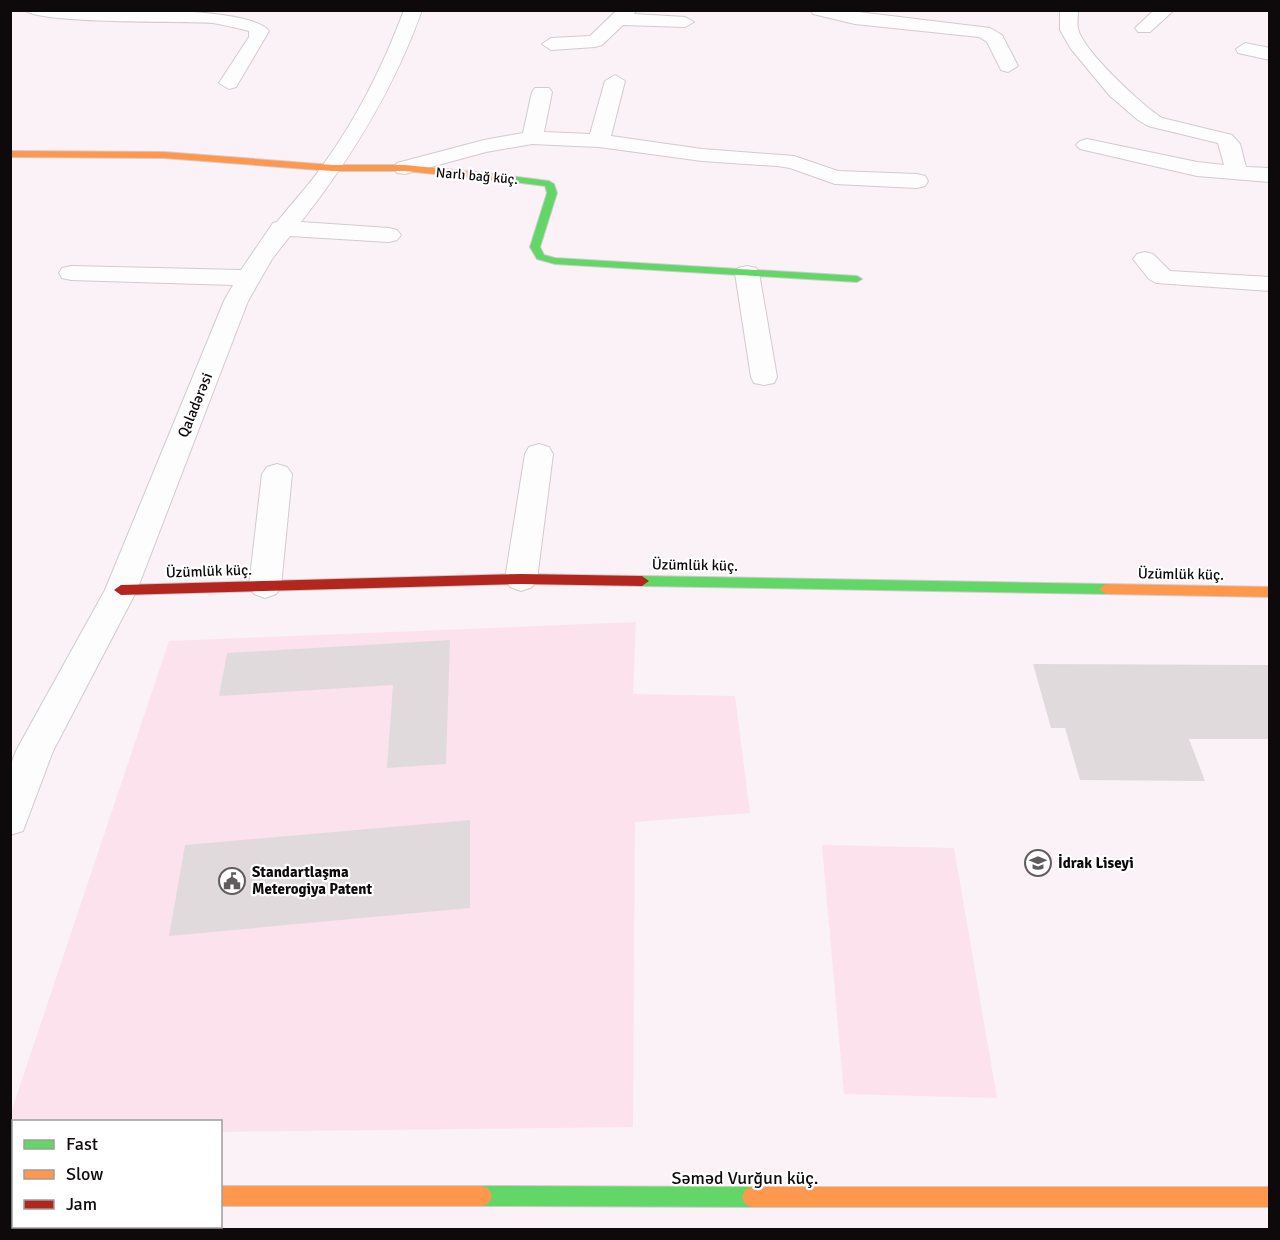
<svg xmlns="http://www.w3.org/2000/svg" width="1280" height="1240" font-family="Signika,sans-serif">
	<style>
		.green { fill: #fce2ed }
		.building { fill: #e1dadd }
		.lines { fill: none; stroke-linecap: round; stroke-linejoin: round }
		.street-casing { stroke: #d1cbce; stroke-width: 2 }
		.fast-casing { stroke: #d1cbce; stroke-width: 2 }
		.slow-casing { stroke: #d1cbce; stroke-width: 2 }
		.jam-casing { stroke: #d1cbce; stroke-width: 2 }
		.street { fill: #fefdfe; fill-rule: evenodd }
		.fast { fill: #63d668; fill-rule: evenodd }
		.slow { fill: #ff974d; fill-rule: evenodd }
		.jam { fill: #b3261e; fill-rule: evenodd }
		.labels { text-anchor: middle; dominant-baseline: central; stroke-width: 4.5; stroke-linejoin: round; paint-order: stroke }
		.far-street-label { font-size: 14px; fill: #0e0a0c; stroke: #fff }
		.street-label { font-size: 15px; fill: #0e0a0c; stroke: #fff }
		.poi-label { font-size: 15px; font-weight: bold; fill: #0e0a0c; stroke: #fff; text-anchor: start }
		.near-street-label { font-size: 18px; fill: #0e0a0c; stroke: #fff }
	</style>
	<rect width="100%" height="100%" fill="#faf2f6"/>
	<!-- green -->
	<g class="green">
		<path d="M 636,622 L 633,694 L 735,696 L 750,813 L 635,822 L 633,1127 L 221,1132 L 220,1122 L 14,1122 L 13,1135 L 11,1135 L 11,1112 L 169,641 Z"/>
		<path d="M 822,845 L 954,848 L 997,1098 L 844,1094 Z"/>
	</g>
	<!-- building -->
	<g class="building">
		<path d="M 450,640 L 446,764 L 387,768 L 393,685 L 219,696 L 227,653 Z"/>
		<path d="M 1033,664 L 1269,665 L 1269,739 L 1189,739 L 1205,781 L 1080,780 L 1065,728 L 1051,728 Z"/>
		<path d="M 470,820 L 470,908 L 169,936 L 185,845 Z"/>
	</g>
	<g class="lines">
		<defs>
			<g id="street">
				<path d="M 25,10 C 65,10 249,3 269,31 L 236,87 L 229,89 L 219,83 L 249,37 L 249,31 C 237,28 225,25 213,23 C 185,21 37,24 25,10 Z"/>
				<path d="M 404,10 L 422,10 C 394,89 352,157 301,222 L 389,228 L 397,230 L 401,235 L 397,240 L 389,242 L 290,236 L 272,259 L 248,301 L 137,590 L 53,751 L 23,831 L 10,835 L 10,766 L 17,749 L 105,590 L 224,301 L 233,285 L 71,280 L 62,278 L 59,273 L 62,268 L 71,266 L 241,270 L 273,223 L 277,222 C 292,203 309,185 323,165 C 357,118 384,64 404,10 Z"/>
				<path d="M 617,10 L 637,10 L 634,14 L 685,17 L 694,22 L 685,27 L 623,25 L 602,45 L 595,47 L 551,50 L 542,44 L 551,38 L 590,36 Z"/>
				<path d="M 810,10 L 842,10 L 990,28 L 1002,35 L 1018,66 L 1008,72 L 1001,70 L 987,42 L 979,37 L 855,24 L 813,14 Z"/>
				<path d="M 1060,10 L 1078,10 C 1078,16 1077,24 1078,29 C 1084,52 1142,105 1162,118 L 1232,135 L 1240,144 L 1246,167 L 1270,168 L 1270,182 L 1197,176 L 1080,149 L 1076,145 L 1080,141 L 1087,139 L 1197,162 L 1224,165 L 1218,143 L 1148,126 L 1138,120 L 1110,96 L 1071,49 L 1060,30 Z"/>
				<path d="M 1154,10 L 1174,10 L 1150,32 L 1138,32 L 1135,28 Z"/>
				<path d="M 1245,43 L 1270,48 L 1270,60 L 1238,53 L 1236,49 Z"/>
				<path d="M 615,75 L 625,81 L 611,136 L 702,149 L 794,156 L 838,171 L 917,174 L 925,176 L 928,181 L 925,186 L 917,188 L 835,184 L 790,168 L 777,166 L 702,161 L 599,147 L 532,144 L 486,152 L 405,174 L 397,173 L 394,168 L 397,163 L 484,140 L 523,133 L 532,92 L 535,88 L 549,88 L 552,92 L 544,132 L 590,134 L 605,81 Z"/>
				<path d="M 1145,252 L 1153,254 L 1170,271 L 1270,277 L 1270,291 L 1156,283 L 1149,279 L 1133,259 L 1137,254 Z"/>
				<path d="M 747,266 L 756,268 L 759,273 L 777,377 L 774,383 L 764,385 L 754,383 L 751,377 L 735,273 L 738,268 Z"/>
				<path d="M 539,444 L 549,447 L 553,454 L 537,579 L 532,587 L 521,591 L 510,587 L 505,579 L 525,454 L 529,447 Z"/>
				<path d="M 277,464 L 287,467 L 292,474 L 281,586 L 276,594 L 265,598 L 254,594 L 249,586 L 262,474 L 267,467 Z"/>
			</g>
			<g id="fast">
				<path d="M 494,174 L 549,181 L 554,184 L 557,193 L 540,247 L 544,255 L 555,258 L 857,276 L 862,279 L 857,282 L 555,264 L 537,259 L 530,247 L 547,193 L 545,186 L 491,179 L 490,177 Z"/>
				<path d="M 642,576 L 1106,584 L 1113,589 L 1106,594 L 642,586 L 635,581 Z"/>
				<path d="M 482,1186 L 752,1187 L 759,1190 L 762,1197 L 759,1204 L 752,1207 L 482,1206 L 475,1203 L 472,1196 L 475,1189 Z"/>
			</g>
			<g id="slow">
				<path d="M 10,151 L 164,152 L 332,165 L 405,165 L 494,174 L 498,177 L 494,180 L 405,171 L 332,171 L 164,158 L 10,157 Z"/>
				<path d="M 1106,584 L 1270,587 L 1270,597 L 1106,594 L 1099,589 Z"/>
				<path d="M 220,1186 L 482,1186 L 489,1189 L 492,1196 L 489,1203 L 482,1206 L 220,1206 Z"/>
				<path d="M 752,1187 L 1270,1187 L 1270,1207 L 752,1207 L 745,1204 L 742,1197 L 745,1190 Z"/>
			</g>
			<g id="jam">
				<path d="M 521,574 L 642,576 L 649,581 L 642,586 L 521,584 L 121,595 L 114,590 L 121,585 Z"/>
				<rect x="10" y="1185" width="4" height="20"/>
			</g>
		</defs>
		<!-- street casing -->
		<use href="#street" class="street-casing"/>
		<!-- fast casing -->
		<use href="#fast" class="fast-casing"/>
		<!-- slow casing -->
		<use href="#slow" class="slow-casing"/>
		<!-- jam casing -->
		<use href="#jam" class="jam-casing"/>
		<!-- street -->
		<use href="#street" class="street"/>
		<!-- fast -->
		<use href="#fast" class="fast"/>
		<!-- slow -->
		<use href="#slow" class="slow"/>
		<!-- jam -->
		<use href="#jam" class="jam"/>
	</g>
	<!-- icons -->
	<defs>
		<symbol id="school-ring" viewBox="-11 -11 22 22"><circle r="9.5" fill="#fff" stroke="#615b5e" stroke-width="1.5"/><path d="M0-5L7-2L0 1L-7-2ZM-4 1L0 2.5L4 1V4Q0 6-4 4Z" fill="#615b5e"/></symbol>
		<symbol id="civic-ring" viewBox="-11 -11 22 22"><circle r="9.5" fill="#fff" stroke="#615b5e" stroke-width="1.5"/><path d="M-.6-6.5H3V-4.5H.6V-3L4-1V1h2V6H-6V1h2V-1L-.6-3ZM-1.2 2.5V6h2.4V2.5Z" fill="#615b5e"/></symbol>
	</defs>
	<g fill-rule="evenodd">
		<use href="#school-ring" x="1023" y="848" width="30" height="30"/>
		<use href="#civic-ring" x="217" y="866" width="30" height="30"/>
	</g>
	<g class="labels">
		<!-- far-street labels -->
		<g class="far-street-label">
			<text transform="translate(477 176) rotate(5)">Narlı bağ küç.</text>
		</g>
		<!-- street labels -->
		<g class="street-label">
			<text transform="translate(195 405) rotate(-68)">Qaladərəsi</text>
			<text transform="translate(695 565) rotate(1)">Üzümlük küç.</text>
			<text transform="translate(209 571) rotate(-2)">Üzümlük küç.</text>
			<text transform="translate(1181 574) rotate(1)">Üzümlük küç.</text>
		</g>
		<!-- poi labels -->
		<g class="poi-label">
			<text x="1058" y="863">İdrak Liseyi</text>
			<text x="252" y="872">Standartlaşma<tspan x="252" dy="17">Meterogiya Patent</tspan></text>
		</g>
		<!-- near-street labels -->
		<g class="near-street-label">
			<text x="745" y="1178">Səməd Vurğun küç.</text>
		</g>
	</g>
	<!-- border -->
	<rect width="1280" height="1240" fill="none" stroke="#0e0a0c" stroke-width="24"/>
	<!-- legend -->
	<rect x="12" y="1120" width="210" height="108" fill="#ffffff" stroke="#9f9d9e" stroke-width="1.5"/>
	<rect x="24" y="1140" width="30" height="9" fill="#63d668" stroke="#9f9d9e" stroke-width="1.5"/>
	<text x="66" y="1150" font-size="18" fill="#0e0a0c">Fast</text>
	<rect x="24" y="1170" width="30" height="9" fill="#ff974d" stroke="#9f9d9e" stroke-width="1.5"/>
	<text x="66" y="1180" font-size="18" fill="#0e0a0c">Slow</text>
	<rect x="24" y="1200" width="30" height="9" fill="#b3261e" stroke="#9f9d9e" stroke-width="1.5"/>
	<text x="66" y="1210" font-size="18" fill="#0e0a0c">Jam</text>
</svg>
